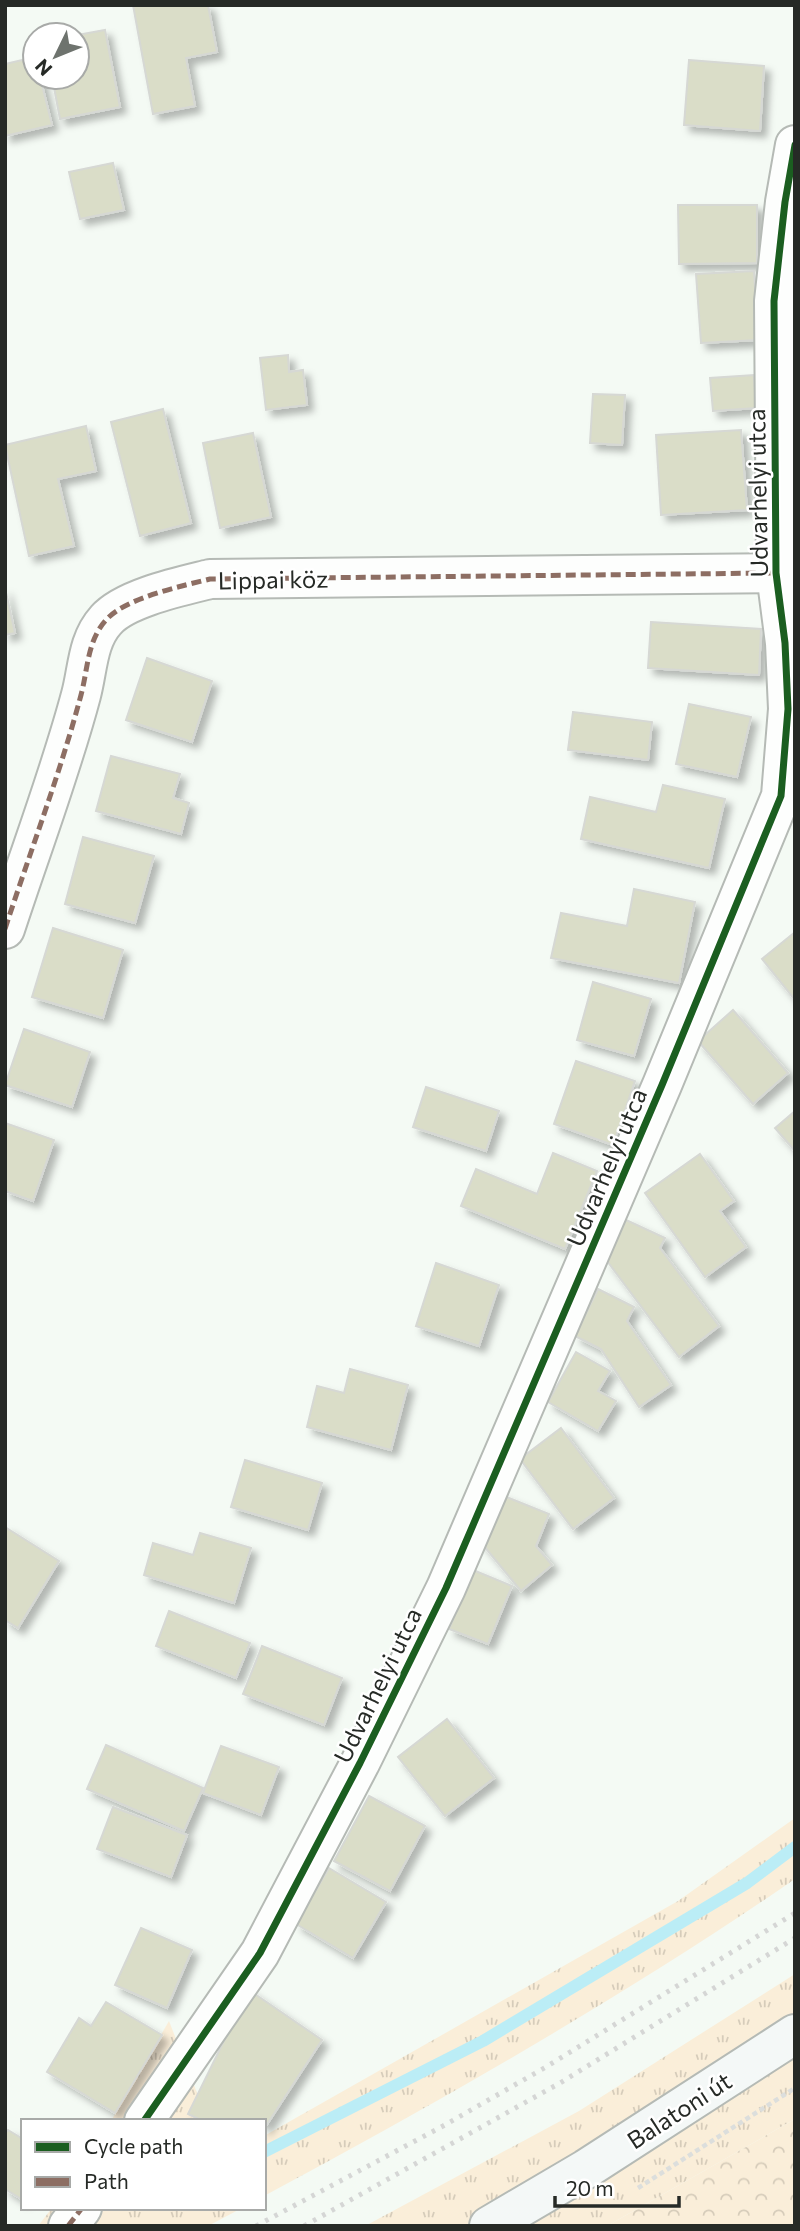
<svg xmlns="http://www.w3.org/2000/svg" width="800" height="2231" font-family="Commissioner,sans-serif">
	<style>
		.grass { fill: url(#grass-tufts) }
		.forest { fill: url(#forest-crowns) }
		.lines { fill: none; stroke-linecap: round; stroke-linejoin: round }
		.stream { stroke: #bbedf6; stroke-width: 12 }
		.building { fill: #daddc8; stroke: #d6d8d4; stroke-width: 2; filter: url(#shadow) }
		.street-casing { stroke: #b5bab5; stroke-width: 42 }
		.secondary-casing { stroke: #b5bab5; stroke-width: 42 }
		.path { stroke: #dcdedc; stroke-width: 4.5; stroke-dasharray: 5 3.5; stroke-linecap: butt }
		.street { stroke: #fdfefd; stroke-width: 38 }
		.secondary { stroke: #f4f8f7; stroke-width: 38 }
		.rail { stroke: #d5d6d5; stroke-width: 5; stroke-dasharray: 3.5 7; stroke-linecap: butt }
		.quiet { stroke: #8d6e63; stroke-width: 5; stroke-dasharray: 10 5; stroke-linecap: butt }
		.cycleway-casing { stroke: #fff; stroke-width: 11 }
		.cycleway { stroke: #1b5e20; stroke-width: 7 }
		.labels { text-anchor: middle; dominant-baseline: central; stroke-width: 5; stroke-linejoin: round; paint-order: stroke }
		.street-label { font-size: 24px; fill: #262a26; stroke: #fff }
	</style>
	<defs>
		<pattern id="grass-tufts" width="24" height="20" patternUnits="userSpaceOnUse" patternTransform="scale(1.75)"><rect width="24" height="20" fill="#faeed9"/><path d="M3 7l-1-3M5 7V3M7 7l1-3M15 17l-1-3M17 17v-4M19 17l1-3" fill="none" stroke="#d6ccba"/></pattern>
		<pattern id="forest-crowns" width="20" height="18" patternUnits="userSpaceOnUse" patternTransform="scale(1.75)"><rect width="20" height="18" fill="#faeed9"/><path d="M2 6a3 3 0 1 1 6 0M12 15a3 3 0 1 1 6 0" fill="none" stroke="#d6ccba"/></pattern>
		<filter id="shadow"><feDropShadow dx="6" dy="6" stdDeviation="3.5" flood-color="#0004"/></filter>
	</defs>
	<rect width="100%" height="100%" fill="#f4faf4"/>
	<!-- grass -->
	<g class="grass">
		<path d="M 795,1818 L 795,1879 C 625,1996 446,2098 264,2196 L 264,2136 L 678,1901 Z"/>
		<path d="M 795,1974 L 795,2119 L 607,2226 L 365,2226 L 579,2111 Z"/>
		<path d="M 169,2021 L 208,2121 L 111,2121 Z"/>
		<path d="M 52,2208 L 242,2208 L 208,2226 L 38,2226 Z"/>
	</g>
	<!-- forest -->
	<path class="forest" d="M 795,2119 L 795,2226 L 607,2226 Z"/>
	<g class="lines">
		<!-- stream -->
		<path class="stream" d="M 264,2152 L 483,2041 L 747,1883 L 795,1847"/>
	</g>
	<!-- building -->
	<g class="building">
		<path d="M 133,5 L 208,5 L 217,52 L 186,58 L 195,106 L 153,114 Z"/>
		<path d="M 105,30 L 120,107 L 60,119 L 52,77 L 77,77 L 77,35 Z"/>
		<path d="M 35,57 L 35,77 L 40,77 L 52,125 L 5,136 L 5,64 Z"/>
		<path d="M 689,60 L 764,66 L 760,131 L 684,125 Z"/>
		<path d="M 113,163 L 124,210 L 80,219 L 69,172 Z"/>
		<path d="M 678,205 L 757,205 L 757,263 L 679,264 Z"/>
		<path d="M 754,271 L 758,340 L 701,343 L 696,274 Z"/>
		<path d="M 288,355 L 289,372 L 303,370 L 307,405 L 266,410 L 260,358 Z"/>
		<path d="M 754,375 L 756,408 L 713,411 L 710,378 Z"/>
		<path d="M 593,394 L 625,395 L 622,445 L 590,443 Z"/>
		<path d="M 163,409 L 191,523 L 140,536 L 111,422 Z"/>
		<path d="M 86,426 L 96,471 L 58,479 L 74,546 L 29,556 L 5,445 Z"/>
		<path d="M 741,430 L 747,510 L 661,515 L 656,435 Z"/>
		<path d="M 253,433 L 271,517 L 220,528 L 203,443 Z"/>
		<path d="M 5,588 L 15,633 L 5,635 Z"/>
		<path d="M 651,622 L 761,629 L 759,675 L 648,668 Z"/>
		<path d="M 147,658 L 212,681 L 192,742 L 126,720 Z"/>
		<path d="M 689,704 L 751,717 L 737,777 L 676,764 Z"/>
		<path d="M 573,712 L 652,722 L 648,760 L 568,750 Z"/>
		<path d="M 111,756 L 180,774 L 173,798 L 189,803 L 181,834 L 96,811 Z"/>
		<path d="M 663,785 L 725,799 L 709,868 L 581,839 L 590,797 L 656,812 Z"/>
		<path d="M 83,837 L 154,856 L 135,923 L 65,904 Z"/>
		<path d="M 634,889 L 695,902 L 679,983 L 551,958 L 561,913 L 627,926 Z"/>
		<path d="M 53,928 L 123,950 L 103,1018 L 32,997 Z"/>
		<path d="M 795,932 L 795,1000 L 762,959 Z"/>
		<path d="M 593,982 L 651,999 L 634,1056 L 577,1040 Z"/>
		<path d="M 733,1010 L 788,1073 L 753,1104 L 698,1041 Z"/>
		<path d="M 24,1029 L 90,1052 L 72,1107 L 5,1085 Z"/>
		<path d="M 576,1061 L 635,1081 L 613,1145 L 554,1124 Z"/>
		<path d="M 426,1087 L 499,1111 L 486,1151 L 413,1127 Z"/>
		<path d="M 795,1111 L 795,1151 L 775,1128 Z"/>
		<path d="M 5,1123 L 54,1140 L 33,1201 L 5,1191 Z"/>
		<path d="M 553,1153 L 597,1171 L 565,1249 L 461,1206 L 476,1169 L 537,1194 Z"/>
		<path d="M 700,1154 L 734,1201 L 720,1211 L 746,1247 L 705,1277 L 645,1193 Z"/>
		<path d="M 626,1220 L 665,1238 L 660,1248 L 719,1326 L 679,1357 L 607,1261 Z"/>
		<path d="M 436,1263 L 499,1285 L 479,1346 L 416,1326 Z"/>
		<path d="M 598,1289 L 634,1307 L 627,1321 L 671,1385 L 639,1407 L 601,1349 L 575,1336 Z"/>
		<path d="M 576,1352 L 610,1371 L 598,1391 L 616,1401 L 598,1431 L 548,1402 Z"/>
		<path d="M 350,1369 L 408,1385 L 391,1450 L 307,1427 L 317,1386 L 344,1393 Z"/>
		<path d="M 561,1428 L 614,1498 L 573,1529 L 520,1459 Z"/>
		<path d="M 245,1460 L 322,1483 L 308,1530 L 231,1507 Z"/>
		<path d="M 499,1494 L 549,1514 L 536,1546 L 552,1565 L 521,1591 L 479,1540 Z"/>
		<path d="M 5,1527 L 59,1561 L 18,1628 L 5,1620 Z"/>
		<path d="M 200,1533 L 251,1548 L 234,1603 L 144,1575 L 153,1543 L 193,1555 Z"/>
		<path d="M 473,1570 L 512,1586 L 488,1644 L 449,1629 Z"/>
		<path d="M 169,1611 L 250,1643 L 236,1678 L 156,1646 Z"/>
		<path d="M 262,1646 L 342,1678 L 324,1725 L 243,1694 Z"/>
		<path d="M 447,1719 L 494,1778 L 445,1816 L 398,1757 Z"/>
		<path d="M 106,1745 L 203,1788 L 184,1831 L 87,1789 Z"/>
		<path d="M 221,1746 L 279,1767 L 261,1815 L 203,1793 Z"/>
		<path d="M 369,1796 L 425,1826 L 390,1891 L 334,1861 Z"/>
		<path d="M 113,1807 L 187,1835 L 171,1877 L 97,1849 Z"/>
		<path d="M 329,1868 L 386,1902 L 353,1958 L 296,1924 Z"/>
		<path d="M 141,1928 L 192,1950 L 167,2008 L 115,1985 Z"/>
		<path d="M 249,1990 L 322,2040 L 264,2129 L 264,2121 L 203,2121 L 188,2114 Z"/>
		<path d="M 106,2002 L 162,2035 L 115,2113 L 47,2072 L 79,2018 L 91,2026 Z"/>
		<path d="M 8,2130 L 23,2139 L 23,2200 L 5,2189 L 5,2134 Z"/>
	</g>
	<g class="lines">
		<defs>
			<g id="street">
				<path d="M 5,929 C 30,852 60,774 81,695 C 88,669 87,641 106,620 C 125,598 182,586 210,579 L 776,573"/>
				<path d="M 144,2121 L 260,1953 L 360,1763 L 446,1588 L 662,1085 L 781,796 L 788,709 L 785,643 L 776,573 L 774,301 L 785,202 L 795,145"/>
				<path d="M 68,2226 L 82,2208"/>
			</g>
			<path id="secondary" d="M 489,2226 L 586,2169 L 795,2034"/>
		</defs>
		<!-- street casing -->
		<use href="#street" class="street-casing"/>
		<!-- secondary casing -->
		<use href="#secondary" class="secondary-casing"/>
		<!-- path -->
		<path class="path" d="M 638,2188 L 795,2088"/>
		<!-- street -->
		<use href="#street" class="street"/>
		<!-- secondary -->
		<use href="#secondary" class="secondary"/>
		<!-- rail -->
		<g class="rail">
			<path d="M 256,2226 L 443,2126 L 546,2067 L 795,1913"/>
			<path d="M 304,2226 L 560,2083 L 795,1938"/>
		</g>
		<!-- quiet -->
		<g class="quiet">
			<path d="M 5,929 C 30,852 60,774 81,695 C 88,669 87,641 106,620 C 125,598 182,586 210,579 L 776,573"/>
			<path d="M 68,2226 L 82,2208"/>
		</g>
		<defs>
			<path id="cycleway" d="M 144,2121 L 260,1953 L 360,1763 L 446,1588 L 662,1085 L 781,796 L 788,709 L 785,643 L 776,573 L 774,301 L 785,202 L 795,145"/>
		</defs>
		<!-- cycleway casing -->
		<use href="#cycleway" class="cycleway-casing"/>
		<!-- cycleway -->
		<use href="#cycleway" class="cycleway"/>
	</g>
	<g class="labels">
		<!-- street labels -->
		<g class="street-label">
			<text transform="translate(757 493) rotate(-91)">Udvarhelyi utca</text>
			<text transform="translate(273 579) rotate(-1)">Lippai köz</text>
			<text transform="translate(606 1167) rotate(-67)">Udvarhelyi utca</text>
			<text transform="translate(377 1685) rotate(-64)">Udvarhelyi utca</text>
			<text transform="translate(679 2110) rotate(-33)">Balatoni út</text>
		</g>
	</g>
	<!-- border -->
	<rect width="800" height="2231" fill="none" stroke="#262a26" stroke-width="14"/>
	<!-- legend -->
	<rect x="21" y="2119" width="245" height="91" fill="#ffffff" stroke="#a8aaa8" stroke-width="2"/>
	<rect x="35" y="2142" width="35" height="10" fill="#1b5e20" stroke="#a8aaa8" stroke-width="2"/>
	<text x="84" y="2154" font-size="21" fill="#262a26">Cycle path</text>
	<rect x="35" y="2177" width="35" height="10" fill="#8d6e63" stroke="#a8aaa8" stroke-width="2"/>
	<text x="84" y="2189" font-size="21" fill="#262a26">Path</text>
	<!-- north arrow -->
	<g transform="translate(56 56) rotate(227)"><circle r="33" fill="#ffffff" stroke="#a8aaa8" stroke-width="2"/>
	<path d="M0-5L12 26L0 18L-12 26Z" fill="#6e736e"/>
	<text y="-10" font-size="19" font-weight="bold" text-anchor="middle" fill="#262a26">N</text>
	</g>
	<!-- scale -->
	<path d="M555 2196v10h124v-10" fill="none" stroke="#262a26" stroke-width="3.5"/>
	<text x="566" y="2196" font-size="21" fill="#262a26" stroke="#ffffff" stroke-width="5" paint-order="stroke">20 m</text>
</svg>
